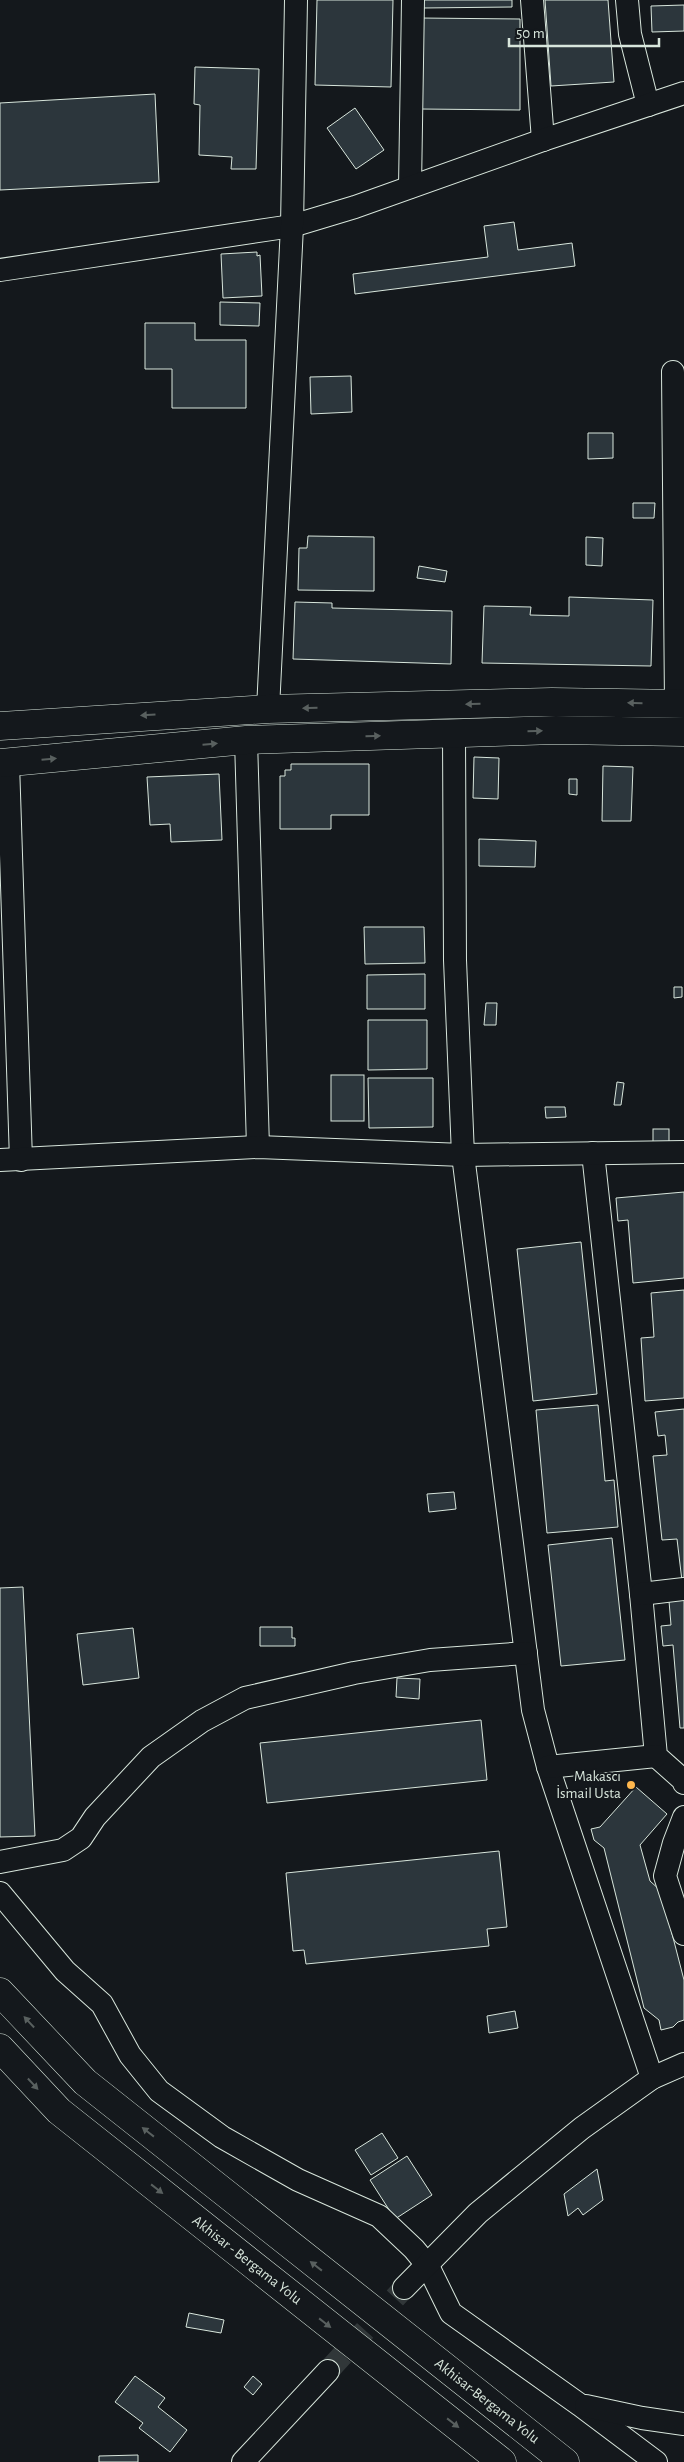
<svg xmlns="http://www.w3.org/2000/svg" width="684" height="2462" font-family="'Alegreya Sans',sans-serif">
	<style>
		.building { fill: #2c363c; stroke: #d8e6dc }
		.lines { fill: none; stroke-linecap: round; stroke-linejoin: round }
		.minor-tunnel { stroke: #313739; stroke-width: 22; stroke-dasharray: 22 11; stroke-linecap: butt }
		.minor-casing { stroke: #d8e6dc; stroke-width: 24 }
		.major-casing { stroke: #d8e6dc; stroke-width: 29 }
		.highway-casing { stroke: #d8e6dc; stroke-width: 29 }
		.minor { stroke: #14181c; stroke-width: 22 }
		.major { stroke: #14181c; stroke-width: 28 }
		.highway { stroke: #14181c; stroke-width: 28 }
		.oneway { fill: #59605f }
		.poi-dot { fill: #ffb74d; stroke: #14181c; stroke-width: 2 }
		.labels { text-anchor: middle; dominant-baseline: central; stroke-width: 4; stroke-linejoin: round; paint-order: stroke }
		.poi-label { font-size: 15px; fill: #d8e6dc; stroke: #14181c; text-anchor: end }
		.street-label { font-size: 15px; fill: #d8e6dc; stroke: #14181c }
	</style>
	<rect width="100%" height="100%" fill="#14181c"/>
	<!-- building -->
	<g class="building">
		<path d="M 317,0 L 393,0 L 391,87 L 315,85 Z"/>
		<path d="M 423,0 L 512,0 L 512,7 L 423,8 Z"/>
		<path d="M 545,0 L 608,0 L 614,82 L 551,86 Z"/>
		<path d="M 684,5 L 684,31 L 652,32 L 651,6 Z"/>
		<path d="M 420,18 L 520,19 L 520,110 L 420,109 Z"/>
		<path d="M 195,67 L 259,69 L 256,169 L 231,169 L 232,157 L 199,155 L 200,105 L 194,104 Z"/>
		<path d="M 155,94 L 159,182 L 0,190 L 0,103 Z"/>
		<path d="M 355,108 L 384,150 L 356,169 L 327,128 Z"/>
		<path d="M 514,222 L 518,250 L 572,243 L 575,266 L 355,294 L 353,274 L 488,257 L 484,226 Z"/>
		<path d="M 257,252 L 257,256 L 260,255 L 262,296 L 223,298 L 221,254 Z"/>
		<path d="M 220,302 L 260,303 L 259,326 L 220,325 Z"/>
		<path d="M 145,323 L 195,323 L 195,340 L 246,340 L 246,408 L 172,408 L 172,369 L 145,369 Z"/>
		<path d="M 351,376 L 352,412 L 311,414 L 310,377 Z"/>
		<path d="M 588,433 L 613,433 L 613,458 L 588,459 Z"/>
		<path d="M 633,503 L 655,503 L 654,518 L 633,518 Z"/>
		<path d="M 308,536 L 374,537 L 374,591 L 298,590 L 299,548 L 307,548 Z"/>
		<path d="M 586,537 L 603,538 L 602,566 L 586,565 Z"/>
		<path d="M 419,566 L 447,571 L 445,582 L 417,578 Z"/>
		<path d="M 569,597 L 653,600 L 651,666 L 482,663 L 484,606 L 531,607 L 530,615 L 569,616 Z"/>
		<path d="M 295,602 L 332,603 L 332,608 L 452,611 L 451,664 L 293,659 Z"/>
		<path d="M 474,757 L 499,758 L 498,799 L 473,798 Z"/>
		<path d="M 291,764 L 369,764 L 369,815 L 331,815 L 331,829 L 280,829 L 280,776 L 285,776 L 285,770 L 291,770 Z"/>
		<path d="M 603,766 L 633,767 L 631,821 L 602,821 Z"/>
		<path d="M 219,774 L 222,840 L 171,842 L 170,824 L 150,825 L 147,777 Z"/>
		<path d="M 569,779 L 577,779 L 577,795 L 569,794 Z"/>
		<path d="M 479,839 L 536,841 L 535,867 L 479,866 Z"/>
		<path d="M 364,927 L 424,927 L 425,963 L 365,964 Z"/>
		<path d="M 425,974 L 425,1009 L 367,1009 L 367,975 Z"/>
		<path d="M 674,987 L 682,987 L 682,997 L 674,998 Z"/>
		<path d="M 486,1003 L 497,1003 L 496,1025 L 484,1025 Z"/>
		<path d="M 368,1020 L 427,1020 L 427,1069 L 368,1070 Z"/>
		<rect x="331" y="1075" width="33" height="46"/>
		<path d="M 368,1078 L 433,1078 L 433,1127 L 369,1128 Z"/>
		<path d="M 617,1082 L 624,1083 L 621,1105 L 614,1105 Z"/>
		<path d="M 545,1107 L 565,1107 L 566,1117 L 546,1118 Z"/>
		<rect x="653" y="1129" width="16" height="20"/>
		<path d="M 684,1192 L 684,1278 L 633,1283 L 628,1220 L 618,1221 L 616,1198 Z"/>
		<path d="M 581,1242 L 597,1394 L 533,1401 L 517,1249 Z"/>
		<path d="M 684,1290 L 684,1398 L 645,1401 L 641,1338 L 654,1337 L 651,1293 Z"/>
		<path d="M 598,1405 L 605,1481 L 614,1480 L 618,1527 L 547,1533 L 536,1410 Z"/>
		<path d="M 684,1409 L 684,1581 L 682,1581 L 677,1539 L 662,1540 L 653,1456 L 667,1455 L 665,1435 L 658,1436 L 655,1412 Z"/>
		<path d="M 454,1492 L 456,1509 L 429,1512 L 427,1494 Z"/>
		<path d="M 612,1538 L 625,1660 L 561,1666 L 548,1545 Z"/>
		<path d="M 23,1587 L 35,1836 L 0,1837 L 0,1588 Z"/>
		<path d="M 684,1600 L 684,1728 L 680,1728 L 673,1645 L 663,1646 L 661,1626 L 671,1625 L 669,1601 Z"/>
		<path d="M 260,1627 L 292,1627 L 292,1638 L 295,1638 L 295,1646 L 260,1646 Z"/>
		<path d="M 133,1628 L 139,1678 L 83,1685 L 77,1634 Z"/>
		<path d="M 397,1678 L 420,1679 L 419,1699 L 396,1697 Z"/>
		<path d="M 481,1720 L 487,1780 L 267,1803 L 260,1743 Z"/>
		<path d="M 636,1787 L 667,1814 L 640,1845 L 650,1881 L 661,1891 L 684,1980 L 684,2020 L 678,2022 L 673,2027 L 661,2030 L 659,2020 L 644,2008 L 604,1848 L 594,1840 L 591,1829 L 600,1827 Z"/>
		<path d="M 499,1851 L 507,1927 L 487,1929 L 489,1946 L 306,1964 L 304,1950 L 293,1951 L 286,1873 Z"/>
		<path d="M 515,2011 L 518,2028 L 489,2033 L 487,2016 Z"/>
		<path d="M 382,2133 L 398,2158 L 371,2175 L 355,2150 Z"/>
		<path d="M 407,2156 L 432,2195 L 395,2219 L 370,2180 Z"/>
		<path d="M 597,2169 L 603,2200 L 583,2215 L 578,2208 L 568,2216 L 564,2194 Z"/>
		<path d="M 189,2313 L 224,2320 L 221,2333 L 186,2327 Z"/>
		<path d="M 135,2376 L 165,2398 L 158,2407 L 187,2430 L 170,2452 L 139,2428 L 143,2423 L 115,2402 Z"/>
		<path d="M 253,2376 L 262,2384 L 253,2395 L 244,2387 Z"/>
		<path d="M 138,2455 L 138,2462 L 99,2462 L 99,2456 Z"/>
	</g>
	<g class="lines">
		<!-- minor-tunnel -->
		<path class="minor-tunnel" d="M 328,2371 L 404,2288"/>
		<defs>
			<g id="minor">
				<path d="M 532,0 L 543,140"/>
				<path d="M 627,0 L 630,34 L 648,105"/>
				<path d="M 410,187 L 413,0"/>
				<path d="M 0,270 L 292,226 L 355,207 L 543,140 L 684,93"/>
				<path d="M 673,372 L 676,704"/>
				<path d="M 268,709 L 292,226 L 296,0"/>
				<path d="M 454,733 L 455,960 L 463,1155 L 533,1710 L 548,1767 L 652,2078"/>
				<path d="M 246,740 L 258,1147"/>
				<path d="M 8,763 L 21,1160"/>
				<path d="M 593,1153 L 641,1594 L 656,1756 L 683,1780 L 684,1783"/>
				<path d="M 0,1160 L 258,1147 L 463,1155 L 684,1152"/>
				<path d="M 641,1594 L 684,1589"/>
				<path d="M 548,1767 L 656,1756"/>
				<path d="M 684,1817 L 674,1843 L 665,1876 L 684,1934"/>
				<path d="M 0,1862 L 63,1850 L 81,1838 L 95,1817 L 151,1757 L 202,1721 L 245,1698 L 354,1673 L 430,1660 L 526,1653"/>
				<path d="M 0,1893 L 65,1971 L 102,2004 L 130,2055 L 159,2091 L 222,2137 L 298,2180 L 379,2216 L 414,2249 L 428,2266 L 451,2313 L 580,2405 L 656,2462"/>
				<path d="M 404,2288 L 478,2213 L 582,2128 L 652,2078 L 684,2064"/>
				<path d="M 586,2406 L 642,2418 L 684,2424"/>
				<path d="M 243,2462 L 328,2371"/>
			</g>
			<g id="major">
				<path d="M 0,726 L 268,709 L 552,702 L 684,704"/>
				<path d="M 0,763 L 246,740 L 556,730 L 684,732"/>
			</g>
			<g id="highway">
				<path d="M 0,1992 L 85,2082 L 565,2462"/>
				<path d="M 0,2048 L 59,2111 L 502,2462"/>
			</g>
		</defs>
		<!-- minor casing -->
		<use href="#minor" class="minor-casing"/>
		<!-- major casing -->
		<use href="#major" class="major-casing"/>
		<!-- highway casing -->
		<use href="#highway" class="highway-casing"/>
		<!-- minor -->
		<use href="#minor" class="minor"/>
		<!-- major -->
		<use href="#major" class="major"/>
		<!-- highway -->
		<use href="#highway" class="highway"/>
	</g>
	<!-- one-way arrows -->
	<defs><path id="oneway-solid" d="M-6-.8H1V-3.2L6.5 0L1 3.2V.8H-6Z" transform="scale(1.25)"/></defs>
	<g class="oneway">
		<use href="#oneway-solid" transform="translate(635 703) rotate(-179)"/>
		<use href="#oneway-solid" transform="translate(473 704) rotate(179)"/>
		<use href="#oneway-solid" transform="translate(310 708) rotate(179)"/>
		<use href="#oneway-solid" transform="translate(148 715) rotate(176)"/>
		<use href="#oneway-solid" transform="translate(535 731) rotate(-2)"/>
		<use href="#oneway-solid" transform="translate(373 736) rotate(-2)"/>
		<use href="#oneway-solid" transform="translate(210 744) rotate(-5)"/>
		<use href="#oneway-solid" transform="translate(49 759) rotate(-5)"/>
		<use href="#oneway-solid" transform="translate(29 2022) rotate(-133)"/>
		<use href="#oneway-solid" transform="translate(33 2084) rotate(47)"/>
		<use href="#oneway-solid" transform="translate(148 2132) rotate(-142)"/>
		<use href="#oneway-solid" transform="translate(157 2189) rotate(38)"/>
		<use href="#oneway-solid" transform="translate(316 2266) rotate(-142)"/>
		<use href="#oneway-solid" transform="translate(325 2323) rotate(38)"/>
		<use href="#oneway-solid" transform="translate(453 2423) rotate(38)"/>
	</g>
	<!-- markers -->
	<circle class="poi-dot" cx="631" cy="1785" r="5"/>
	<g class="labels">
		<!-- poi labels -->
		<g class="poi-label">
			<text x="621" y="1776">Makascı<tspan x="621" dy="17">İsmail Usta</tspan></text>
		</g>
		<!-- street labels -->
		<g class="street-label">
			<text transform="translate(247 2260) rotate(38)">Akhisar - Bergama Yolu</text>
			<text transform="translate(487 2401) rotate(38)">Akhisar-Bergama Yolu</text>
		</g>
	</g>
	<!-- scale -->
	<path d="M509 38v8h150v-8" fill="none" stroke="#d8e6dc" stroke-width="2.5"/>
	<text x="516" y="38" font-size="15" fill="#d8e6dc" stroke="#14181c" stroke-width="4" paint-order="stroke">50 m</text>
</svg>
